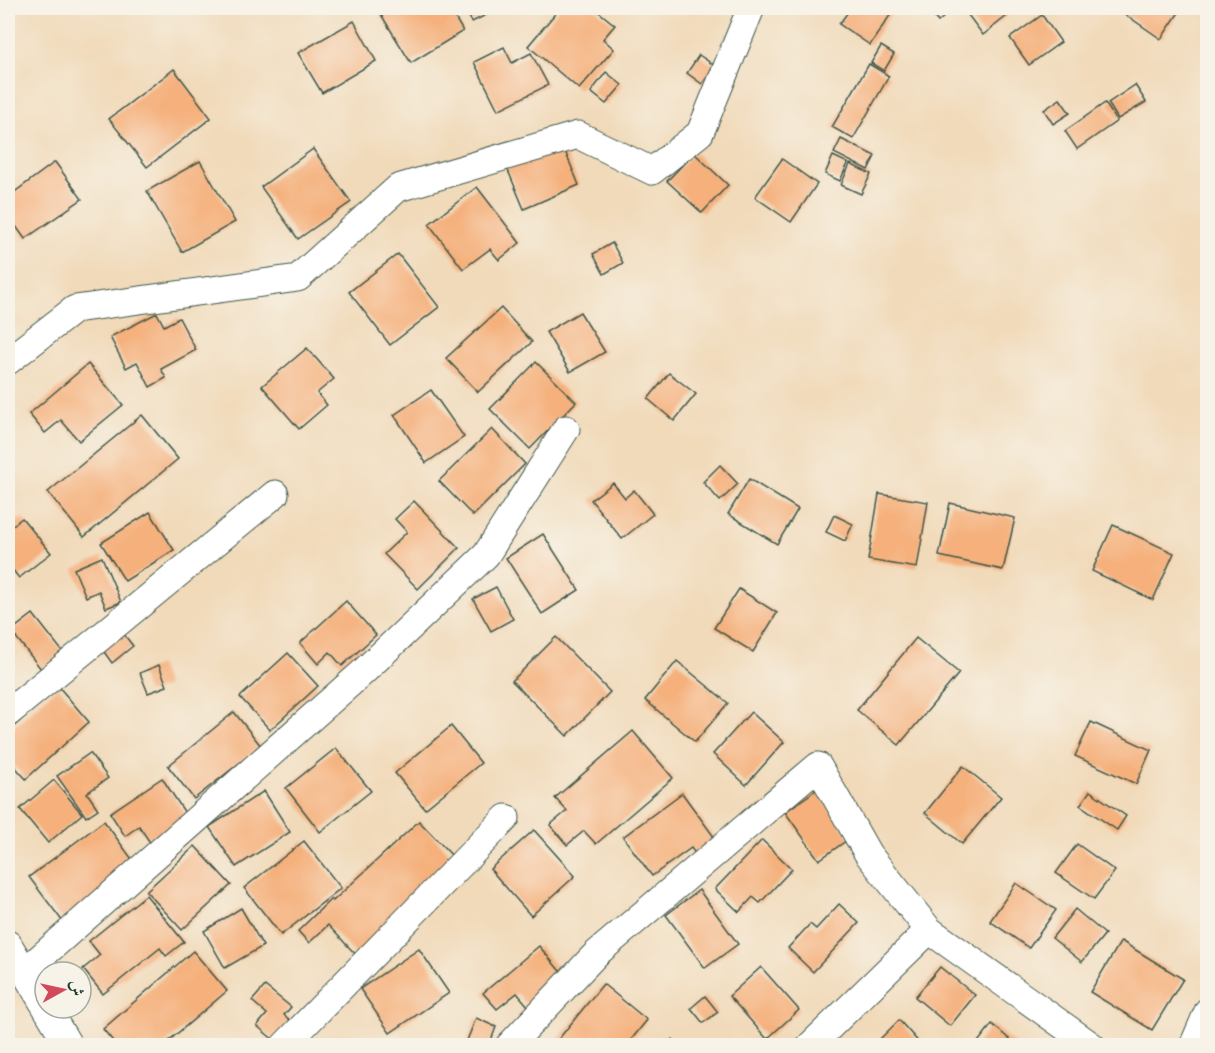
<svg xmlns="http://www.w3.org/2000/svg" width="1215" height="1053" font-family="'Sorts Mill Goudy',Amiri,serif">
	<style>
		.building { fill: #f5b07b }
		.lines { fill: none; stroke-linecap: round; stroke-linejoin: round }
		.minor-casing { stroke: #3e5548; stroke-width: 29 }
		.minor { stroke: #fff; stroke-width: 27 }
	</style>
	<rect width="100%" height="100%" fill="#f7f3e8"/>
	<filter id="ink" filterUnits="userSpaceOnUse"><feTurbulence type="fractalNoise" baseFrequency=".0167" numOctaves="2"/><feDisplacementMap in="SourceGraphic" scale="12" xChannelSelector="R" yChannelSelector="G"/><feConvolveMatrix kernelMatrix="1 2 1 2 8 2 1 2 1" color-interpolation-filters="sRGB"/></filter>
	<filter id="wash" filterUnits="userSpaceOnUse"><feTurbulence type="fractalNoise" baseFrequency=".008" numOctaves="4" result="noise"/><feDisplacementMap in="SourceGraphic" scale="24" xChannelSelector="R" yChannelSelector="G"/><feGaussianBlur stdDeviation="1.35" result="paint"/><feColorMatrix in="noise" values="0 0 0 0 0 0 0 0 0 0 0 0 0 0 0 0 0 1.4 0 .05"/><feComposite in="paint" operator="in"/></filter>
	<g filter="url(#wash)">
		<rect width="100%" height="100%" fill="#f1daba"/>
		<g id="blocks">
			<!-- building -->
			<g class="building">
				<path d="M 388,8 L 449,8 L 463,31 L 411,63 L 380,13 Z"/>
				<path d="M 464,8 L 500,8 L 472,22 Z"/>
				<path d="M 560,8 L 594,8 L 615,25 L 603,39 L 614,49 L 579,89 L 528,46 Z"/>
				<path d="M 851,8 L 895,8 L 870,45 L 839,24 Z"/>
				<path d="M 926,8 L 954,8 L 938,22 Z"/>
				<path d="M 978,8 L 1017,8 L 983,35 L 968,15 Z"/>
				<path d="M 1116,8 L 1182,8 L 1161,39 Z"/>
				<path d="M 1042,15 L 1061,42 L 1029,65 L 1010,38 Z"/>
				<path d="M 354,21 L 376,61 L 322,93 L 298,53 Z"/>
				<path d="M 881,46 L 894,54 L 884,71 L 871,63 Z"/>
				<path d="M 504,47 L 512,63 L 531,53 L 548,85 L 498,110 L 474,62 Z"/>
				<path d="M 699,55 L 715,66 L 702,84 L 687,73 Z"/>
				<path d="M 869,64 L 889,76 L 853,139 L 832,127 Z"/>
				<path d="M 174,69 L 211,118 L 147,167 L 109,119 Z"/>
				<path d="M 606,72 L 622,85 L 606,104 L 591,92 Z"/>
				<path d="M 1135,85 L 1146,102 L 1118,119 L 1108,103 Z"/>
				<path d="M 1060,99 L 1070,113 L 1053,124 L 1044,110 Z"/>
				<path d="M 1105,103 L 1117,121 L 1077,149 L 1065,131 Z"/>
				<path d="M 841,139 L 875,156 L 868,170 L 834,153 Z"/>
				<path d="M 562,144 L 579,185 L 524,209 L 507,168 Z"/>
				<path d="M 313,149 L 351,202 L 298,239 L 261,187 Z"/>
				<path d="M 694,153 L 728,185 L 702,213 L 667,181 Z"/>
				<path d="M 833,156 L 848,163 L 840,181 L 825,174 Z"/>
				<path d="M 782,159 L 817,184 L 791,222 L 755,197 Z"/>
				<path d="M 200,161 L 235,222 L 182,252 L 147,191 Z"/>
				<path d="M 55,162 L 82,199 L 25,239 L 8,215 L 8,197 Z"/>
				<path d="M 850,164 L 871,174 L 861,194 L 841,185 Z"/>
				<path d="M 477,187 L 520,243 L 499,260 L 490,249 L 463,269 L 429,224 Z"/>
				<path d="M 612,243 L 623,263 L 604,274 L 593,254 Z"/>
				<path d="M 398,254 L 439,307 L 390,345 L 349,292 Z"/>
				<path d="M 501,308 L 532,342 L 478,392 L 446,358 Z"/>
				<path d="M 580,312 L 605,352 L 570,372 L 546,332 Z"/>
				<path d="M 157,313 L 164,326 L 179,318 L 196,350 L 161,369 L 166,378 L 150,387 L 137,362 L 126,368 L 110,337 Z"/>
				<path d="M 307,348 L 334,379 L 317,393 L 327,405 L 299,429 L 262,386 Z"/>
				<path d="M 536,362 L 576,402 L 530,449 L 490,409 Z"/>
				<path d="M 88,364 L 123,405 L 79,441 L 61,420 L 45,433 L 29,414 Z"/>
				<path d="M 669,373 L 696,394 L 674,421 L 648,399 Z"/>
				<path d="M 431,390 L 464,437 L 426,463 L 394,415 Z"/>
				<path d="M 142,415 L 178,459 L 84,537 L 48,492 Z"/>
				<path d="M 492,429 L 525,464 L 473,516 L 439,481 Z"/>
				<path d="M 720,465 L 738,484 L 720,501 L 703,482 Z"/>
				<path d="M 749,479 L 798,509 L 777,544 L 728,514 Z"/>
				<path d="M 613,483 L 625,498 L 634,490 L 653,514 L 622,539 L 591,500 Z"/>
				<path d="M 879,494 L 928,502 L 917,568 L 868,560 Z"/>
				<path d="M 414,501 L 459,548 L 418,589 L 384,554 L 407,532 L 395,519 Z"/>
				<path d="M 950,503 L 1015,518 L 1003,570 L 939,556 Z"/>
				<path d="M 150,512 L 174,550 L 125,581 L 101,543 Z"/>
				<path d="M 834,515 L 853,524 L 845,541 L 826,532 Z"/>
				<path d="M 22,518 L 51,553 L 19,578 L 8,564 L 8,529 Z"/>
				<path d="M 1113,525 L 1174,553 L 1153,600 L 1092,571 Z"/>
				<path d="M 543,534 L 579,590 L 542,614 L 506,558 Z"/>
				<path d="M 102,557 L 121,602 L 106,608 L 99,591 L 86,597 L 74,569 Z"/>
				<path d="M 496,587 L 513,619 L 491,631 L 473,599 Z"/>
				<path d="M 739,589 L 777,613 L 753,652 L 714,628 Z"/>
				<path d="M 346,601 L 376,635 L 342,666 L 330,652 L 318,664 L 300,643 Z"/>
				<path d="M 33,614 L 63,652 L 41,669 L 11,631 Z"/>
				<path d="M 122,632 L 133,646 L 112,663 L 102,649 Z"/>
				<path d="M 556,637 L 610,692 L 567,736 L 512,681 Z"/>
				<path d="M 916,638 L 959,673 L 899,745 L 857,710 Z"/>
				<path d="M 288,653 L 318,686 L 270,730 L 240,697 Z"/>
				<path d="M 677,661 L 728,703 L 695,742 L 645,700 Z"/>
				<path d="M 159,665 L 167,686 L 148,693 L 140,673 Z"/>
				<path d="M 58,686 L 89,722 L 26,779 L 8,759 L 8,732 Z"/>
				<path d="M 234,712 L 261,746 L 194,799 L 168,766 Z"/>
				<path d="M 751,712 L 784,742 L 746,785 L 713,754 Z"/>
				<path d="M 1091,722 L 1151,750 L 1136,784 L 1075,756 Z"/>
				<path d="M 451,726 L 481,763 L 425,809 L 395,773 Z"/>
				<path d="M 633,731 L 673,778 L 596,844 L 584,831 L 567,845 L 550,825 L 567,811 L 555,798 Z"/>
				<path d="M 336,748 L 371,791 L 320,832 L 286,788 Z"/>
				<path d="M 90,753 L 108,778 L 87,793 L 98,809 L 86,817 L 57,776 Z"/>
				<path d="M 963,766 L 1001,797 L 962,844 L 925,813 Z"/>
				<path d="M 162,778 L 189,819 L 151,844 L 139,826 L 125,836 L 110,813 Z"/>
				<path d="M 54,780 L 82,814 L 48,843 L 20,809 Z"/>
				<path d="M 816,790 L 850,838 L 819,860 L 785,812 Z"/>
				<path d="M 264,791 L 290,832 L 236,867 L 209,827 Z"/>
				<path d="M 1090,791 L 1126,816 L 1117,830 L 1080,805 Z"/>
				<path d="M 682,793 L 720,845 L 700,860 L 691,848 L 652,876 L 623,837 Z"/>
				<path d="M 104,821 L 137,866 L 63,922 L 29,877 Z"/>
				<path d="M 419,821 L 457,861 L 360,959 L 328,925 L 309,943 L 298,931 L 331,899 L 333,901 Z"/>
				<path d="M 534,830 L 575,876 L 531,916 L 490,869 Z"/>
				<path d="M 762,840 L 792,869 L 760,903 L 753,897 L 739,912 L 715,889 Z"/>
				<path d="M 304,841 L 341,888 L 281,935 L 244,888 Z"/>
				<path d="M 1077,844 L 1115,871 L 1094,899 L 1056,873 Z"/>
				<path d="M 195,846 L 231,885 L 182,930 L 146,891 Z"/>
				<path d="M 1016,883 L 1056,910 L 1029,948 L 990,921 Z"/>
				<path d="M 699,890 L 738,944 L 705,968 L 666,915 Z"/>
				<path d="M 146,895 L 184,942 L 166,956 L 160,948 L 103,994 L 83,969 L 100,955 L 89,941 Z"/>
				<path d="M 839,904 L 859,923 L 813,972 L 788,948 L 810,924 L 816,929 Z"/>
				<path d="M 241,908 L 263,946 L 225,968 L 204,931 Z"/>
				<path d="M 1075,909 L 1105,934 L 1082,962 L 1052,938 Z"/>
				<path d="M 1121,941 L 1183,979 L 1152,1030 L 1090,992 Z"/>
				<path d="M 539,946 L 569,982 L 533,1012 L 517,993 L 497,1009 L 483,993 Z"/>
				<path d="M 419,949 L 449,993 L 390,1033 L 360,989 Z"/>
				<path d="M 193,951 L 227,991 L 165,1044 L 166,1046 L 117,1046 L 103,1029 Z"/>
				<path d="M 761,967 L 799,1010 L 767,1039 L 729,996 Z"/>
				<path d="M 940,967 L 975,995 L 950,1026 L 915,997 Z"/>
				<path d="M 603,984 L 647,1020 L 626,1046 L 553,1046 Z"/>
				<path d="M 265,986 L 291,1007 L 284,1015 L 291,1021 L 275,1041 L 257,1026 L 267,1014 L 252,1001 Z"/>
				<path d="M 705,996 L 718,1012 L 703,1023 L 691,1008 Z"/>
				<path d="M 476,1018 L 496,1027 L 489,1046 L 472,1046 L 466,1043 Z"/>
				<path d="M 899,1020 L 922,1046 L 884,1046 L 879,1040 Z"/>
				<path d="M 992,1024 L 1017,1046 L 975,1046 Z"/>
				<path d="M 672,1039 L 678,1046 L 665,1046 Z"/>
			</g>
		</g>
	</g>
	<g filter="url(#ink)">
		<use href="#blocks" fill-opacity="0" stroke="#3e5548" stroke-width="1.5"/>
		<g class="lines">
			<defs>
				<g id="minor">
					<path d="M 8,361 L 75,309 L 298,278 L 398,188 L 578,135 L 652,171 L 700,133 L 751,8"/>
					<path d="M 8,713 L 275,494"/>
					<path d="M 8,944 L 69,1046"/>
					<path d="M 24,972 L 362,673 L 486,555 L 566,429"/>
					<path d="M 284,1046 L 506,818"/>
					<path d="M 509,1046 L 596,954 L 818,766 L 868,854 L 929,930 L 1092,1046"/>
					<path d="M 810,1046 L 929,930"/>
					<path d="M 1193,1046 L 1208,1011"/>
				</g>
			</defs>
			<!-- minor casing -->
			<use href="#minor" class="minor-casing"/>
			<!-- minor -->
			<use href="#minor" class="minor"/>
		</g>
	</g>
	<!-- margin -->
	<rect width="1215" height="1053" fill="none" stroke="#f7f3e8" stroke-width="30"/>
	<!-- north arrow -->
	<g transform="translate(63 990) rotate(82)"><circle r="28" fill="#f7f3e8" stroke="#a1aaa0" stroke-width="1.5"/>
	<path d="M0-4.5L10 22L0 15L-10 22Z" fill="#d1495b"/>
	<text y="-9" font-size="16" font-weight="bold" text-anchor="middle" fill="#1f3d34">ش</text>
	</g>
</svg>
